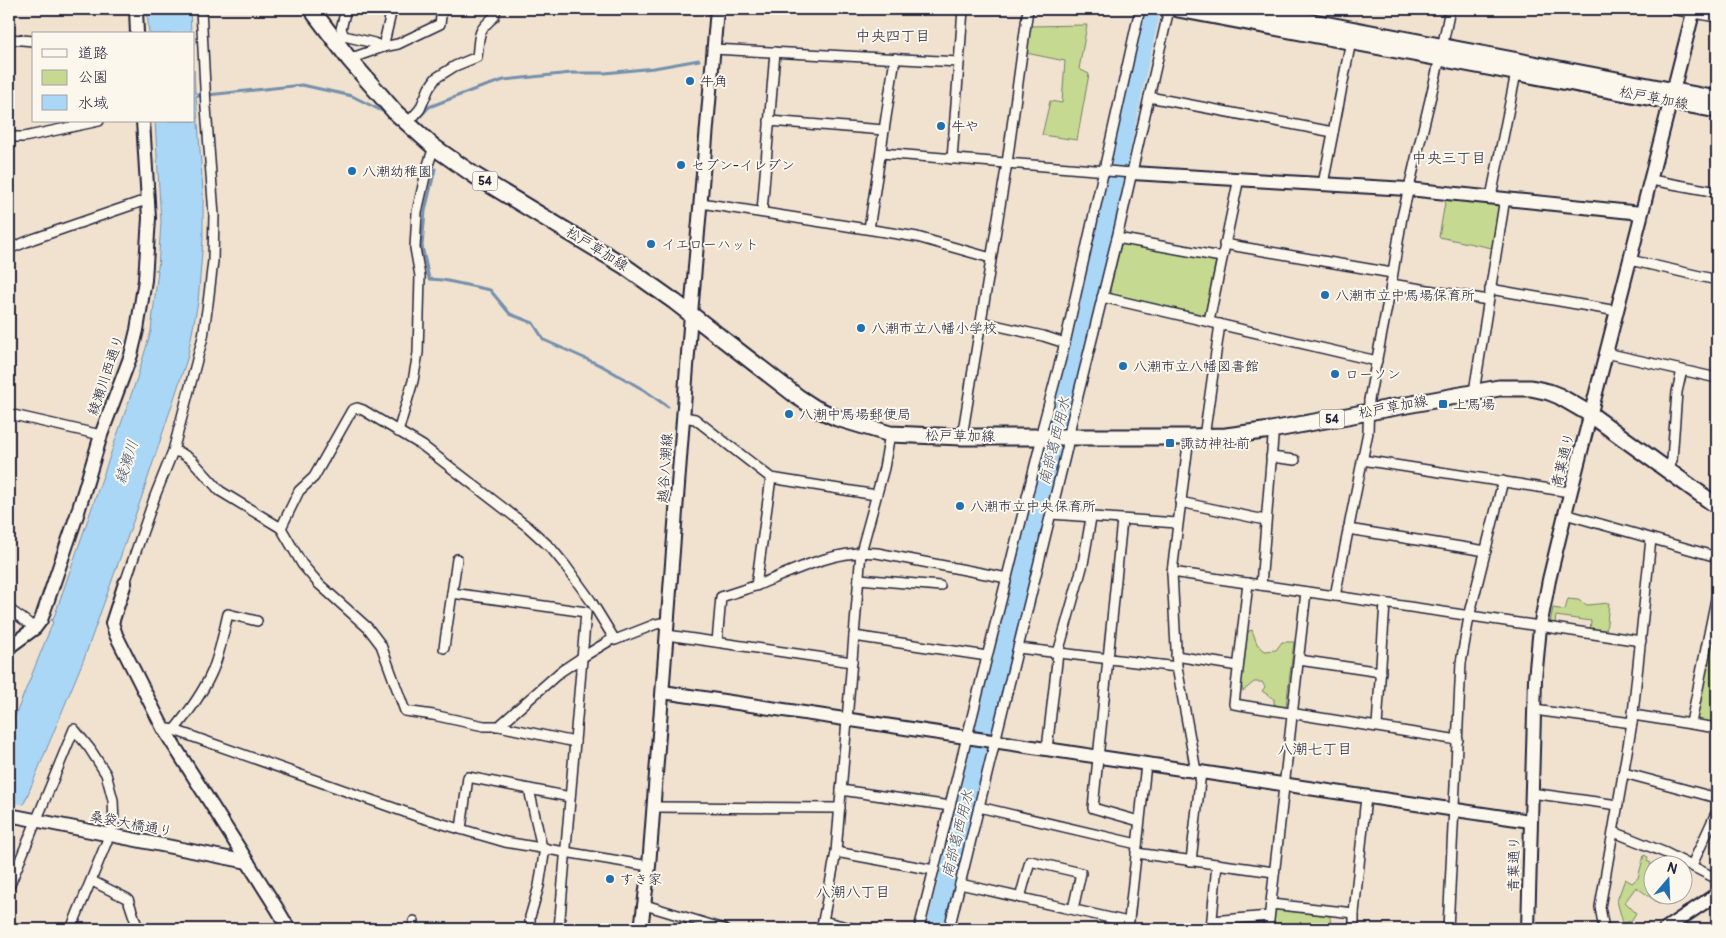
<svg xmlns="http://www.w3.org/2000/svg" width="1726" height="938" font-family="Pangolin,'Klee One',sans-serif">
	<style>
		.green { fill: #c5da90; stroke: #747e66 }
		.water { fill: #abd7f7; stroke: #748fac }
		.pier { fill: #f0e2cf }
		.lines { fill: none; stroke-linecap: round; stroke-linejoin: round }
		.stream { stroke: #748fac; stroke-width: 3 }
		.river { stroke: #abd7f7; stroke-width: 18 }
		.street-casing { stroke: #22223b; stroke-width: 12 }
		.secondary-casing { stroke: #22223b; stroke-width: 16 }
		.primary-casing { stroke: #22223b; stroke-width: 19 }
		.street { stroke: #fbf7ec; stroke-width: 9 }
		.secondary { stroke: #fbf7ec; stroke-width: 12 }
		.primary { stroke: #fbf7ec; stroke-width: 15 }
		.poi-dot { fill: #1f6fb2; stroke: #fbf7ec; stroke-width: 2 }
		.labels { text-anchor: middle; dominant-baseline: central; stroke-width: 4; stroke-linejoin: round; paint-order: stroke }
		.shield { fill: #fbf7ec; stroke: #636270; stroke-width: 1 }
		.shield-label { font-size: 12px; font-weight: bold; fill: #22223b }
		.poi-label { font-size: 14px; fill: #22223b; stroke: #fbf7ec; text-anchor: start }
		.street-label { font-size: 14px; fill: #22223b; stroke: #fbf7ec }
		.neighbourhood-label { font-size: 15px; fill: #22223b; stroke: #fbf7ec }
		.water-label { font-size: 15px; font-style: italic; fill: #4b5873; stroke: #fbf7ec }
	</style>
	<rect width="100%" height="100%" fill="#f0e2cf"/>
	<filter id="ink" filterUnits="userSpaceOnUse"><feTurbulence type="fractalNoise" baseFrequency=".02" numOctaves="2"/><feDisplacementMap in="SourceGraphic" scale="10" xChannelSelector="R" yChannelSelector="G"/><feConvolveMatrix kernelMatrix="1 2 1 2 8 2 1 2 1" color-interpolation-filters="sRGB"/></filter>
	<g filter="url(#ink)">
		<!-- green -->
		<g class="green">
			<path d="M 1087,25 L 1079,69 L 1089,74 L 1077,140 L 1042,135 L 1050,101 L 1062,103 L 1065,61 L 1026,53 L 1029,26 Z"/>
			<path d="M 1446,197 L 1496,202 L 1499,206 L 1492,248 L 1439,237 Z"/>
			<path d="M 1125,244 L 1216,260 L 1205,315 L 1112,294 L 1110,290 L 1121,245 Z"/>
			<path d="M 1568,599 L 1578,600 L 1587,605 L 1609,603 L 1606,632 L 1590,630 L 1591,621 L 1556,616 L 1555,624 L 1550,623 L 1553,608 L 1565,610 Z"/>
			<path d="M 1252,630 L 1257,644 L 1265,651 L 1276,650 L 1282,642 L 1294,642 L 1286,706 L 1281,707 L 1274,704 L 1274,699 L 1262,691 L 1265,687 L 1262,682 L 1254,682 L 1243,691 L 1241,684 L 1246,635 L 1249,631 Z"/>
			<path d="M 1717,632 L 1717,723 L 1699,720 L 1696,716 L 1713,634 Z"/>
			<path d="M 1644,855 L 1648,857 L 1647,861 L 1651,863 C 1649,871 1648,878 1653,884 L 1654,896 L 1661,896 L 1660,904 L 1636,887 L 1625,902 L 1636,913 L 1631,921 L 1623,923 L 1617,901 L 1625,879 L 1632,883 L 1638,878 Z"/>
			<path d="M 1274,909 L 1330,916 L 1331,928 L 1328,929 L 1288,929 L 1287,925 L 1272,925 Z"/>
		</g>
		<!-- water -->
		<g class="water">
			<path d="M 147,9 L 190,9 L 191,34 L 149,34 Z"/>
			<path d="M 194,70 L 195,93 L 198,93 L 198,96 L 196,96 L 203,191 L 203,239 L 198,302 L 187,359 L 141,499 L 85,656 L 9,840 L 9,731 L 53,622 L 51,621 L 51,619 L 53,620 L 137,378 L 151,331 L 158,270 L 155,270 L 158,269 L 161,222 L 155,121 L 194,121 Z"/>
		</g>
		<!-- pier -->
		<path class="pier" d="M 9,802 L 25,805 L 16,828 L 9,826 Z"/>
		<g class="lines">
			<!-- stream -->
			<g class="stream">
				<path d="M 198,96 L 302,85 L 352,96 L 386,113"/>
				<path d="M 415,122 L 429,107 L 473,90 L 504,80 L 571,73 L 605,73 L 654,68 L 699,60"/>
				<path d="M 435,169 L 425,211 L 422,246 L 429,279 L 443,280 L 490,290 L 510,314 L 533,323 L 544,340 L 602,366 L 644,390 L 668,407"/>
			</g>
			<!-- river -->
			<path class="river" d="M 935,929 L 1096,270 L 1137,74 L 1152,9"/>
			<defs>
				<g id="street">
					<path d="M 346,9 L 341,29 L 344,36 L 374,43 L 383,47"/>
					<path d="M 1671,9 L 1717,17"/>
					<path d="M 9,39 L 34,41"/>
					<path d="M 383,47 L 392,9"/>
					<path d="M 713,49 L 959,62"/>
					<path d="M 349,59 L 383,47 L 398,44 L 440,24 L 442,9"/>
					<path d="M 1149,97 L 1333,132"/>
					<path d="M 769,121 L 884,130"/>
					<path d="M 407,124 L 420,109 L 429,88 L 436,78 L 455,66 L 477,57 C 480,35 476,32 494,17 L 496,9"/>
					<path d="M 9,137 L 24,137 L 99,121"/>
					<path d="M 881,153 L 1132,173"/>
					<path d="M 952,159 L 963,9"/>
					<path d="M 1651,180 L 1717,192"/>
					<path d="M 1323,184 L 1351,41"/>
					<path d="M 1491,197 L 1516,73"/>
					<path d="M 701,203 L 917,237 L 991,258"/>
					<path d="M 762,212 L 775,52"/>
					<path d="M 869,229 L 895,58"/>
					<path d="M 1117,238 L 1221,257"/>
					<path d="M 1224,244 L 1392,273"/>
					<path d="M 9,249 L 33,239 L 149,199"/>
					<path d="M 1630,260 L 1717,280"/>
					<path d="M 1391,284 L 1488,300"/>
					<path d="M 1490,289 L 1617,311"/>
					<path d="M 1102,297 L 1377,361"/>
					<path d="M 1209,321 L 1239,178"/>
					<path d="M 981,322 L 1043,336 L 1065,343"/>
					<path d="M 1606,353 L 1717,378"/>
					<path d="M 1474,392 L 1505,198"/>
					<path d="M 9,414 L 101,435"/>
					<path d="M 684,417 L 695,419 L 771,478 L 876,495"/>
					<path d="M 398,432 L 413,381 L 418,353 L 420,276 L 415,248 L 417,212 L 427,168 L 434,147"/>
					<path d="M 962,437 L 1007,163 L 1028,9"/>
					<path d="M 1040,437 L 1065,343 L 1140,9"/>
					<path d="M 1189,437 L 1172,572 L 1177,667 L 1196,771"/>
					<path d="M 1204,437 L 1220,324"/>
					<path d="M 173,451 L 181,453 L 192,460 L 220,491 L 281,528 L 302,564 L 319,584 L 368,628 L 381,645 L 405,711 L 433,715 L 484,726 L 499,726 L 575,742"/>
					<path d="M 1271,457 L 1295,460"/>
					<path d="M 1362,460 L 1570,492"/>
					<path d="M 1667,470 L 1672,460 L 1677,392 L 1682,370"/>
					<path d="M 1180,502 L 1265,520"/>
					<path d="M 1051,514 L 1177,523"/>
					<path d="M 1565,514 L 1717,557"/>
					<path d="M 1122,520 L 1093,808 L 1139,821"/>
					<path d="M 281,528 L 299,491 L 314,477 L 352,410 L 357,408 L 363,410 L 423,446 L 528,527 L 551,548 L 565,565 L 591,601 L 615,640 L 656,624 L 668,622"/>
					<path d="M 1348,529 L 1486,551"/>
					<path d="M 1172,572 L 1641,641"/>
					<path d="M 859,579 L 940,586"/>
					<path d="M 125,583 L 155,496 L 173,451 L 203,337 L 208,303 L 213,261 L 214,215 L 206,107 L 201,9"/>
					<path d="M 1248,583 L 1234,704 L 1458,740"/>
					<path d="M 1261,585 L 1273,438 L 1271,430"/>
					<path d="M 756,586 L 771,478"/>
					<path d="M 452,593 L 586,612 L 559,929"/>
					<path d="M 1335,596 L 1368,432 L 1369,400 L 1390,291 L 1402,217 L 1440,58 L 1450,9"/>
					<path d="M 9,609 L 35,628"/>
					<path d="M 667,635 L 852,662"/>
					<path d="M 854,636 L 987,656"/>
					<path d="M 717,642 L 721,597 C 733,593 746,589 758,585 C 795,570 836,549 877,553 L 1007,578"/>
					<path d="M 444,648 L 457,559"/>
					<path d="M 1018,648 L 1177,667"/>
					<path d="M 1176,656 L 1238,666"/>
					<path d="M 1299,660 L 1381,672"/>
					<path d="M 1534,710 L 1632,723"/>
					<path d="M 1633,715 L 1717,728"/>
					<path d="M 1691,723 L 1717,594"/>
					<path d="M 499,726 L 560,672 L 581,658 L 614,638"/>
					<path d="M 1377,726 L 1385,603"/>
					<path d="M 163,728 L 174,730 L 419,817 L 505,842 L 649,866"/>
					<path d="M 174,730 C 188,713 202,694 211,674 C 220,655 223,634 228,614 L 257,621"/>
					<path d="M 1047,749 L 1058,653 L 1083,564 L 1091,518"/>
					<path d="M 1624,773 L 1717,798"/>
					<path d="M 529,789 L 542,848"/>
					<path d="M 841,790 L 950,806"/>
					<path d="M 1531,793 L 1618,805"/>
					<path d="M 653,807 L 840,808"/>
					<path d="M 979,807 L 1137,844"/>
					<path d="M 461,829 L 468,777 L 570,797"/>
					<path d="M 1614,832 L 1666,853 L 1717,879"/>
					<path d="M 836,852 L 934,870"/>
					<path d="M 1136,853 L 1274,872"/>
					<path d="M 1191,861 L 1201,772"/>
					<path d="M 1692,865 L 1717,811"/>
					<path d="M 92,881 L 128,899 L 138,929"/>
					<path d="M 960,884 L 1128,922"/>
					<path d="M 9,887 L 74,729 L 90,749 L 106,774 L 113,800 L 114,824 L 71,929"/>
					<path d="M 1020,898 L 1030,861 L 1081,873 L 1073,909"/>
					<path d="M 1271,904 L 1354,913"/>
					<path d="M 645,905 L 724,929"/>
					<path d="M 823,921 L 855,929"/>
					<path d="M 1212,921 L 1269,916"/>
					<path d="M 412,929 L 414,921"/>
					<path d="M 530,929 L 530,917 L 539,886 L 545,848"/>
					<path d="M 820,929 L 823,921 L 836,852 L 861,552 L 884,468 L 890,434"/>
					<path d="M 919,929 L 1042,437"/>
					<path d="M 949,929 L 1067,448 L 1071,424 L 1117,238 L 1169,9"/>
					<path d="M 1128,929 L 1146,764"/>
					<path d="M 1211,929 L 1217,864"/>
					<path d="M 1268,929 L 1306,592"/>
					<path d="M 1354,929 L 1354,913 L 1366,797"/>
					<path d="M 1448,929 L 1461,663 L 1469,617 L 1503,481"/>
					<path d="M 1604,929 L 1600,907 L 1632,723 L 1651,539"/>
				</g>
				<g id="secondary">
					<path d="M 136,9 L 137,34"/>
					<path d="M 1132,173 L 1408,189 L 1641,213"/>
					<path d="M 125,583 L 112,623 L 116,635 L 163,728 L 276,907 L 289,929"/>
					<path d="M 9,647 L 35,628 L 41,620 L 77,515 L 101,435 L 131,355 L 137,330 L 145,280 L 149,218 L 143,121"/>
					<path d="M 663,692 L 1530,821"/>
					<path d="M 9,815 L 248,862"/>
					<path d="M 641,929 L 649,866 L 691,314 L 717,9"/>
					<path d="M 1528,929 L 1535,679 L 1540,627 L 1549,580 L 1565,514 L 1694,9"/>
					<path d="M 1665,929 L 1717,894"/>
				</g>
				<g id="primary">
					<path d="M 313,9 L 315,14 L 349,59 L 395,112 L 434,147 L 474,175 L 623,265 L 675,302 L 798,397 L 815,408 L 837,418 L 890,434 L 962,437 L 1189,437 L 1226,436 L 1271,430 L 1499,388 L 1531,388 L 1549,392 L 1559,396 L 1590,414 L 1717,506"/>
					<path d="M 1178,9 L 1717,110"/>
					<path d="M 1245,9 L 1717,99"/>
				</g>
			</defs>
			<!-- street casing -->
			<use href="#street" class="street-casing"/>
			<!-- secondary casing -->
			<use href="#secondary" class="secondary-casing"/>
			<!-- primary casing -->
			<use href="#primary" class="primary-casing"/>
			<!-- street -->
			<use href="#street" class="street"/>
			<!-- secondary -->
			<use href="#secondary" class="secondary"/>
			<!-- primary -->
			<use href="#primary" class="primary"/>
		</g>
	</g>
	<!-- markers -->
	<g class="poi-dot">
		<circle cx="690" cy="81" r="5"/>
		<circle cx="941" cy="126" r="5"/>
		<circle cx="681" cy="165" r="5"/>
		<circle cx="352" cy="171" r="5"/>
		<circle cx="651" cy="244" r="5"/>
		<circle cx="1325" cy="295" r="5"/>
		<circle cx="861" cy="328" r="5"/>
		<circle cx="1123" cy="366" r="5"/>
		<circle cx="1335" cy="374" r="5"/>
		<rect x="1438" y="399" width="10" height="10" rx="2.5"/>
		<circle cx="789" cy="414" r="5"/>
		<rect x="1165" y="438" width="10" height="10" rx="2.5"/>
		<circle cx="960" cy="506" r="5"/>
		<circle cx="610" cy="879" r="5"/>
	</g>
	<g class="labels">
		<!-- shield labels -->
		<g class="shield">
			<rect x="472.5" y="171.5" width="25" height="19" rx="4"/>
			<rect x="1319.5" y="409.5" width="25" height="19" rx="4"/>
		</g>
		<g class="shield-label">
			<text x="485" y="181">54</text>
			<text x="1332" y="419">54</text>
		</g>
		<!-- poi labels -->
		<g class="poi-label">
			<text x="700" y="81">牛角</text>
			<text x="951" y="126">牛や</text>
			<text x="691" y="165">セブン-イレブン</text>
			<text x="362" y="171">八潮幼稚園</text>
			<text x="661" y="244">イエローハット</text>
			<text x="1335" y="295">八潮市立中馬場保育所</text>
			<text x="871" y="328">八潮市立八幡小学校</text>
			<text x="1133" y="366">八潮市立八幡図書館</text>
			<text x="1345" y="374">ローソン</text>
			<text x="1453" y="404">上馬場</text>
			<text x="799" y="414">八潮中馬場郵便局</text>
			<text x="1180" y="443">諏訪神社前</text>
			<text x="970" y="506">八潮市立中央保育所</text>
			<text x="620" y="879">すき家</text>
		</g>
		<!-- street labels -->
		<g class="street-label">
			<text transform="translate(1654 98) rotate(11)">松戸草加線</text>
			<text transform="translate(597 249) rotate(32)">松戸草加線</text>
			<text transform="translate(106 375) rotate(-71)">綾瀬川西通り</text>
			<text transform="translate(1393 407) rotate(-11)">松戸草加線</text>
			<text transform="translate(960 436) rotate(1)">松戸草加線</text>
			<text transform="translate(1563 460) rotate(-76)">青葉通り</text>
			<text transform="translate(665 468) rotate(-86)">越谷八潮線</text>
			<text transform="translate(131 824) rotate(11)">桑袋大橋通り</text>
			<text transform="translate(1514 864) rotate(-89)">青葉通り</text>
		</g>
		<!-- neighbourhood labels -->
		<g class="neighbourhood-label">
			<text x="893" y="36">中央四丁目</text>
			<text x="1449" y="158">中央三丁目</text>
			<text x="1315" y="749">八潮七丁目</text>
			<text x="853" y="892">八潮八丁目</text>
		</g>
		<!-- water labels -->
		<g class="water-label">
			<text transform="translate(1055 441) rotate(-76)">南部葛西用水</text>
			<text transform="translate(127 462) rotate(-72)">綾瀬川</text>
			<text transform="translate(958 834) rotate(-76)">南部葛西用水</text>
		</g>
	</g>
	<!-- margin -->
	<rect width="1726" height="938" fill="none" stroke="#fbf7ec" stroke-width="30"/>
	<rect x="15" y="15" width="1696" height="908" fill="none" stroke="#22223b" stroke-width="2" filter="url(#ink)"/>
	<!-- legend -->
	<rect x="32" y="32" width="162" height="90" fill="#fbf7ec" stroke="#a4a2a5"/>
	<rect x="42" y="49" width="25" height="8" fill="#fbf7ec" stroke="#a4a2a5"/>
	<text x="78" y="58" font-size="15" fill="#22223b">道路</text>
	<rect x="42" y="70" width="25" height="15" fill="#c5da90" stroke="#a4a2a5"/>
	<text x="78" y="82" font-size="15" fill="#22223b">公園</text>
	<rect x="42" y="95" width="25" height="15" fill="#abd7f7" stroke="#a4a2a5"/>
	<text x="78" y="108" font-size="15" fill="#22223b">水域</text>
	<!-- north arrow -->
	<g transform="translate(1668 880) rotate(19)"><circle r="24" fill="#fbf7ec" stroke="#a4a2a5"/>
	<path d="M0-4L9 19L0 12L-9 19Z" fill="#1f6fb2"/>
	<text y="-8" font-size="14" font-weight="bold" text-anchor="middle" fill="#22223b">N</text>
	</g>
</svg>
